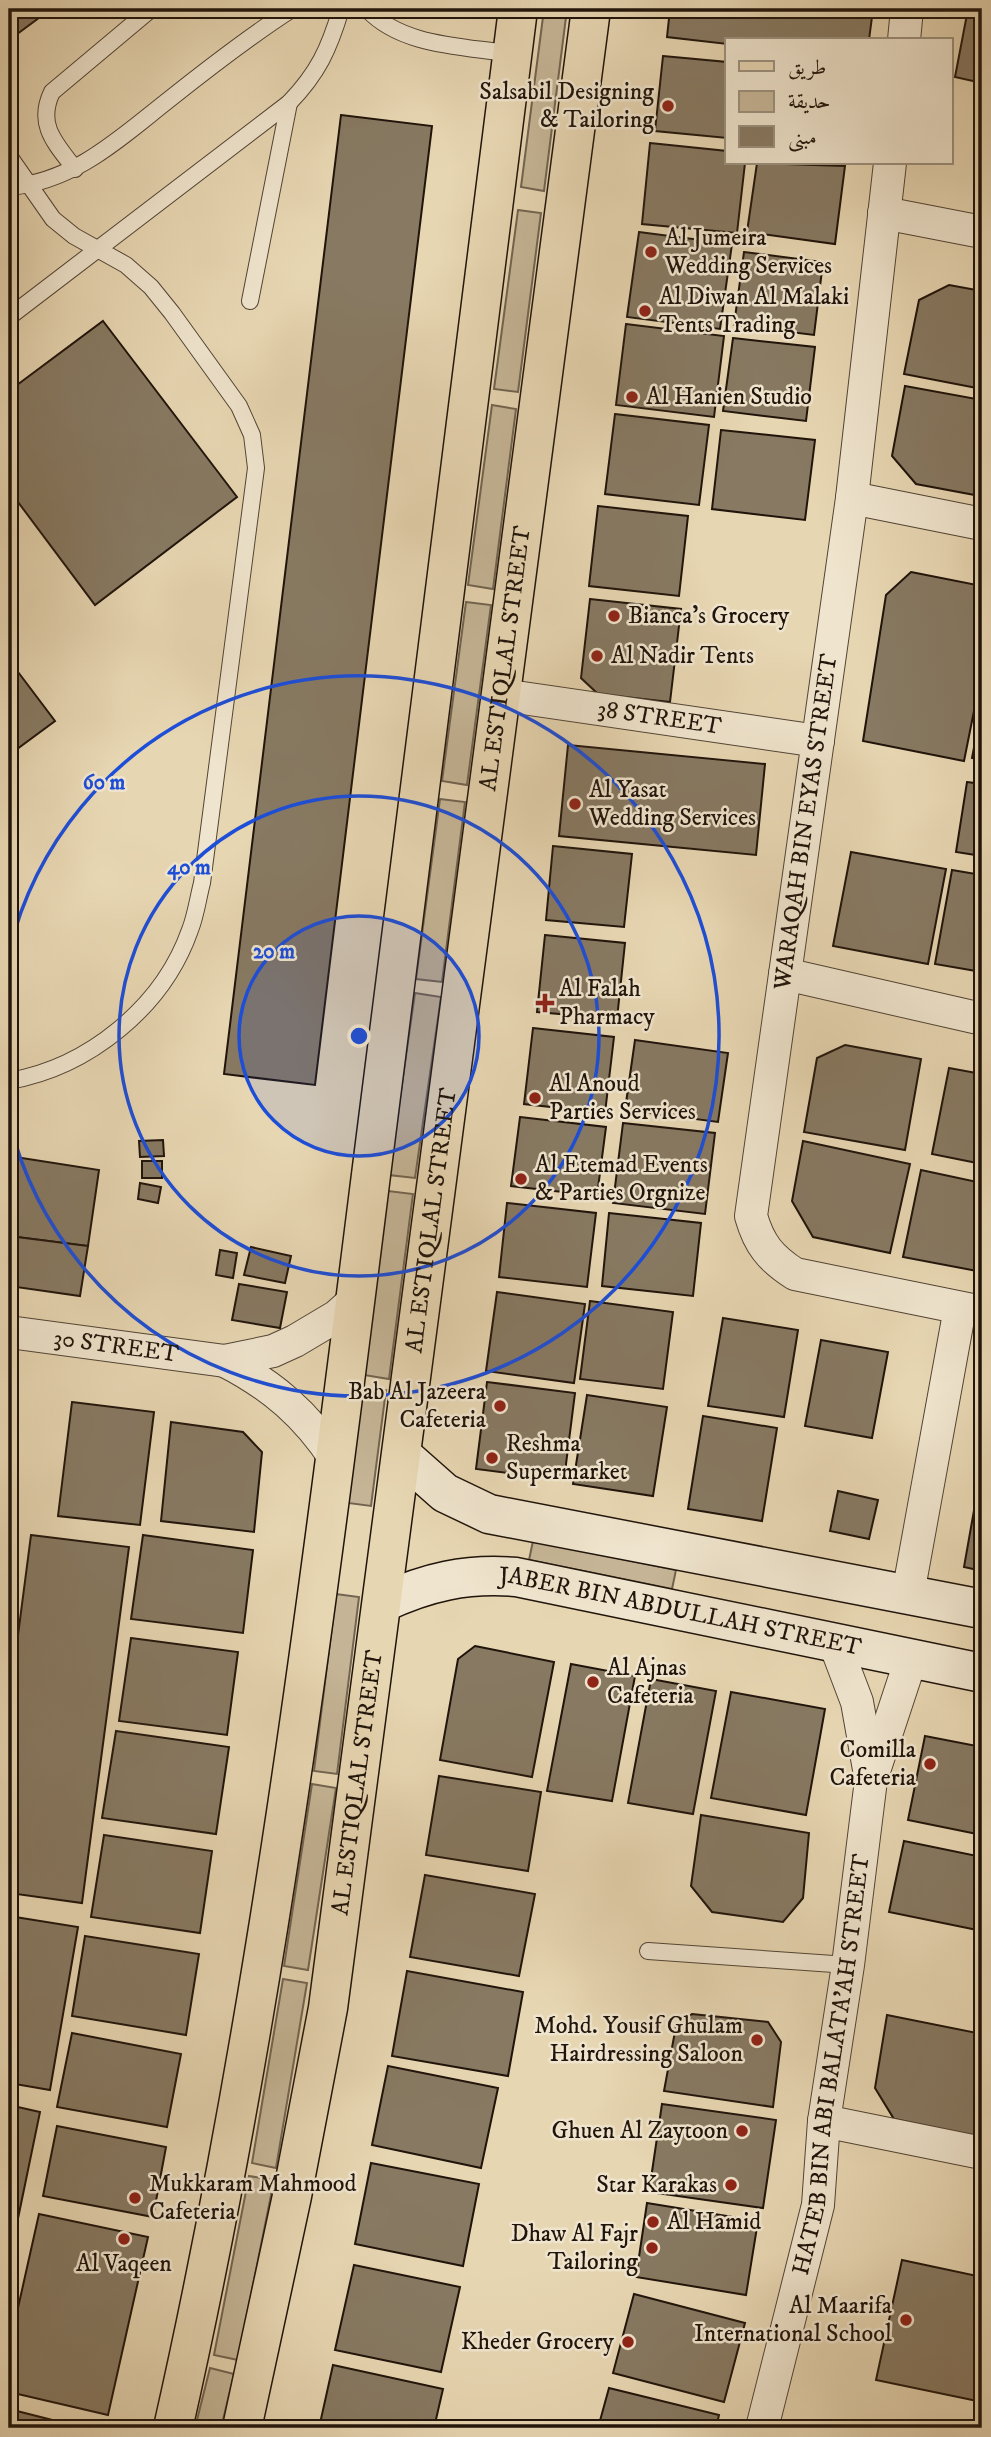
<svg xmlns="http://www.w3.org/2000/svg" width="991" height="2437" font-family="'IM FELL DW Pica',Amiri,serif">
	<style>
		.green { fill: #c5b596; stroke: #726450; stroke-width: 2 }
		.building { fill: #877962; stroke: #20140b; stroke-width: 2 }
		.lines { fill: none; stroke-linecap: round; stroke-linejoin: round }
		.lane-casing { stroke: #524435; stroke-width: 18 }
		.street-casing { stroke: #524435; stroke-width: 34 }
		.secondary-casing { stroke: #20140b; stroke-width: 41 }
		.primary-casing { stroke: #20140b; stroke-width: 41 }
		.lane { stroke: #efe4cd; stroke-width: 16 }
		.street { stroke: #efe4cd; stroke-width: 32 }
		.secondary { stroke: #efe4cd; stroke-width: 38 }
		.primary { stroke: #e7d6b2; stroke-width: 38 }
		.ring { fill: none; stroke: #1d4ed8; stroke-width: 3.5 }
		.poi-dot { fill: #8f2418; stroke: #efe4cd; stroke-width: 2.5 }
		.labels { text-anchor: middle; dominant-baseline: central; stroke-width: 5; stroke-linejoin: round; paint-order: stroke }
		.poi-label { font-size: 24px; fill: #20140b; stroke: #efe4cd; text-anchor: start }
		.street-label { font-size: 24px; fill: #20140b; stroke: #efe4cd }
		.centre { fill: #1d4ed8; stroke: #efe4cd; stroke-width: 3.5 }
		.ring-label { font-size: 21px; text-anchor: middle; font-weight: bold; fill: #1d4ed8; stroke: #efe4cd; stroke-width: 5; stroke-linejoin: round; paint-order: stroke }
	</style>
	<rect width="100%" height="100%" fill="#e7d6b2"/>
	<filter id="stains"><feTurbulence type="fractalNoise" baseFrequency=".00286" numOctaves="4"/><feColorMatrix values="0 0 0 0 .2 0 0 0 0 .09 0 0 0 0 .02 0 0 0 .5 -.17"/></filter>
	<radialGradient id="worn" r=".72"><stop offset=".6" stop-color="#630" stop-opacity="0"/><stop offset="1" stop-color="#630" stop-opacity=".3"/></radialGradient>
	<!-- green -->
	<g class="green">
		<path d="M 544,9 L 567,9 L 544,191 L 521,187 Z"/>
		<path d="M 518,210 L 541,213 L 518,392 L 494,389 Z"/>
		<path d="M 492,405 L 516,409 L 493,589 L 468,585 Z"/>
		<path d="M 466,602 L 491,605 L 467,785 L 442,781 Z"/>
		<path d="M 440,799 L 465,802 L 442,982 L 416,979 Z"/>
		<path d="M 415,993 L 441,997 L 415,1178 L 389,1175 Z"/>
		<path d="M 388,1191 L 413,1194 L 389,1379 L 364,1375 Z"/>
		<path d="M 363,1387 L 386,1390 L 371,1506 L 348,1503 Z"/>
		<path d="M 533,1541 L 676,1570 L 672,1589 L 529,1560 Z"/>
		<path d="M 336,1594 L 359,1597 L 337,1774 L 314,1771 Z"/>
		<path d="M 312,1784 L 336,1788 L 308,1970 L 284,1966 Z"/>
		<path d="M 283,1979 L 307,1983 L 276,2168 L 252,2163 Z"/>
		<path d="M 249,2176 L 274,2180 L 238,2360 L 214,2355 Z"/>
		<path d="M 210,2368 L 234,2374 L 221,2428 L 195,2428 Z"/>
	</g>
	<!-- building -->
	<g class="building">
		<path d="M 9,9 L 51,9 L 9,40 Z"/>
		<path d="M 670,9 L 873,9 L 869,40 L 727,40 L 727,44 L 667,37 Z"/>
		<path d="M 968,9 L 982,9 L 982,83 L 955,77 Z"/>
		<path d="M 663,56 L 727,62 L 727,138 L 655,131 Z"/>
		<path d="M 341,115 L 432,126 L 315,1085 L 224,1074 Z"/>
		<path d="M 650,143 L 727,151 L 727,163 L 745,163 L 737,233 L 642,224 Z"/>
		<path d="M 757,163 L 845,166 L 835,244 L 747,232 Z"/>
		<path d="M 639,232 L 732,244 L 720,329 L 627,317 Z"/>
		<path d="M 744,252 L 823,262 L 814,335 L 734,325 Z"/>
		<path d="M 949,285 L 982,291 L 982,389 L 904,374 L 919,300 Z"/>
		<path d="M 103,321 L 237,497 L 95,605 L 9,490 L 9,391 Z"/>
		<path d="M 626,324 L 724,336 L 714,417 L 616,405 Z"/>
		<path d="M 733,338 L 815,347 L 806,421 L 723,411 Z"/>
		<path d="M 905,386 L 982,400 L 980,496 L 916,484 L 892,456 Z"/>
		<path d="M 615,414 L 709,425 L 699,505 L 605,494 Z"/>
		<path d="M 721,430 L 815,440 L 805,520 L 712,509 Z"/>
		<path d="M 598,506 L 688,516 L 679,596 L 589,586 Z"/>
		<path d="M 911,572 L 982,586 L 982,671 L 964,761 L 863,741 L 886,595 Z"/>
		<path d="M 590,599 L 681,609 L 670,702 L 598,694 L 581,678 Z"/>
		<path d="M 9,660 L 55,721 L 9,755 Z"/>
		<path d="M 982,705 L 982,760 L 972,758 Z"/>
		<path d="M 568,745 L 765,764 L 756,855 L 559,836 Z"/>
		<path d="M 967,782 L 982,784 L 982,856 L 956,852 Z"/>
		<path d="M 553,846 L 632,854 L 624,927 L 546,920 Z"/>
		<path d="M 851,852 L 946,869 L 928,964 L 833,946 Z"/>
		<path d="M 952,870 L 982,875 L 982,972 L 935,964 Z"/>
		<path d="M 545,935 L 625,943 L 617,1019 L 537,1012 Z"/>
		<path d="M 533,1028 L 614,1037 L 605,1113 L 524,1104 Z"/>
		<path d="M 635,1040 L 728,1053 L 718,1122 L 625,1110 Z"/>
		<path d="M 845,1045 L 921,1059 L 905,1150 L 804,1132 L 817,1058 Z"/>
		<path d="M 949,1068 L 982,1074 L 982,1164 L 932,1154 Z"/>
		<path d="M 520,1117 L 606,1127 L 597,1196 L 511,1186 Z"/>
		<path d="M 623,1123 L 715,1133 L 705,1214 L 613,1203 Z"/>
		<path d="M 163,1140 L 164,1156 L 140,1157 L 139,1141 Z"/>
		<path d="M 803,1141 L 910,1164 L 890,1253 L 813,1237 L 792,1201 Z"/>
		<path d="M 9,1156 L 99,1170 L 88,1246 L 9,1236 Z"/>
		<rect x="142" y="1161" width="20" height="17"/>
		<path d="M 921,1170 L 982,1183 L 982,1243 L 977,1271 L 903,1257 Z"/>
		<path d="M 140,1183 L 161,1187 L 158,1203 L 138,1199 Z"/>
		<path d="M 507,1203 L 596,1213 L 587,1287 L 499,1277 Z"/>
		<path d="M 609,1213 L 701,1223 L 693,1296 L 602,1286 Z"/>
		<path d="M 9,1236 L 88,1246 L 80,1296 L 9,1286 Z"/>
		<path d="M 251,1247 L 291,1256 L 285,1283 L 244,1275 Z"/>
		<path d="M 220,1250 L 237,1253 L 233,1278 L 216,1275 Z"/>
		<path d="M 239,1284 L 287,1292 L 280,1328 L 232,1320 Z"/>
		<path d="M 497,1292 L 585,1304 L 574,1383 L 486,1371 Z"/>
		<path d="M 590,1301 L 673,1312 L 663,1389 L 580,1379 Z"/>
		<path d="M 723,1318 L 798,1330 L 784,1417 L 708,1406 Z"/>
		<path d="M 821,1340 L 888,1352 L 872,1438 L 805,1426 Z"/>
		<path d="M 487,1382 L 575,1393 L 564,1480 L 476,1469 Z"/>
		<path d="M 587,1395 L 667,1407 L 653,1496 L 573,1484 Z"/>
		<path d="M 72,1402 L 154,1412 L 140,1525 L 58,1516 Z"/>
		<path d="M 703,1416 L 777,1428 L 762,1521 L 688,1509 Z"/>
		<path d="M 171,1422 L 243,1432 L 262,1452 L 254,1532 L 161,1521 Z"/>
		<path d="M 979,1482 L 982,1483 L 982,1571 L 964,1567 Z"/>
		<path d="M 838,1491 L 878,1500 L 869,1539 L 830,1531 Z"/>
		<path d="M 31,1535 L 129,1547 L 82,1903 L 9,1893 L 9,1704 Z"/>
		<path d="M 143,1535 L 253,1550 L 243,1633 L 131,1619 Z"/>
		<path d="M 131,1638 L 238,1652 L 227,1735 L 119,1721 Z"/>
		<path d="M 475,1646 L 554,1662 L 532,1777 L 440,1760 L 458,1659 Z"/>
		<path d="M 571,1664 L 635,1676 L 612,1801 L 547,1791 Z"/>
		<path d="M 651,1679 L 716,1691 L 693,1814 L 628,1803 Z"/>
		<path d="M 731,1692 L 825,1709 L 806,1815 L 711,1798 Z"/>
		<path d="M 116,1731 L 229,1747 L 216,1834 L 102,1818 Z"/>
		<path d="M 925,1736 L 982,1747 L 982,1835 L 908,1820 Z"/>
		<path d="M 439,1776 L 541,1792 L 528,1871 L 426,1855 Z"/>
		<path d="M 701,1815 L 809,1833 L 803,1898 L 783,1922 L 712,1912 L 691,1886 Z"/>
		<path d="M 104,1835 L 212,1851 L 200,1933 L 91,1917 Z"/>
		<path d="M 904,1841 L 982,1857 L 982,1931 L 889,1912 Z"/>
		<path d="M 425,1875 L 535,1894 L 519,1976 L 410,1957 Z"/>
		<path d="M 9,1916 L 78,1927 L 50,2090 L 9,2083 Z"/>
		<path d="M 85,1936 L 199,1954 L 186,2035 L 72,2016 Z"/>
		<path d="M 407,1971 L 523,1992 L 508,2076 L 392,2056 Z"/>
		<path d="M 692,2014 L 768,2022 L 781,2042 L 773,2107 L 664,2091 L 676,2026 Z"/>
		<path d="M 887,2015 L 982,2034 L 982,2138 L 894,2119 L 875,2088 Z"/>
		<path d="M 72,2033 L 181,2054 L 167,2127 L 57,2107 Z"/>
		<path d="M 388,2066 L 498,2088 L 481,2168 L 372,2145 Z"/>
		<path d="M 662,2104 L 776,2120 L 763,2208 L 649,2192 Z"/>
		<path d="M 9,2105 L 40,2112 L 9,2262 Z"/>
		<path d="M 57,2126 L 166,2147 L 153,2217 L 43,2196 Z"/>
		<path d="M 371,2163 L 479,2184 L 463,2266 L 355,2244 Z"/>
		<path d="M 647,2203 L 758,2221 L 746,2295 L 636,2277 Z"/>
		<path d="M 39,2214 L 148,2237 L 108,2415 L 9,2392 L 9,2348 Z"/>
		<path d="M 902,2260 L 982,2277 L 982,2402 L 876,2380 Z"/>
		<path d="M 354,2265 L 460,2287 L 441,2372 L 335,2350 Z"/>
		<path d="M 634,2294 L 745,2323 L 724,2402 L 613,2373 Z"/>
		<path d="M 333,2365 L 443,2389 L 434,2428 L 319,2428 Z"/>
		<path d="M 609,2388 L 719,2415 L 716,2428 L 598,2428 Z"/>
		<path d="M 9,2409 L 84,2428 L 9,2428 Z"/>
	</g>
	<g class="lines">
		<defs>
			<g id="lane">
				<path d="M 367,9 C 402,47 465,46 512,54"/>
				<path d="M 9,156 L 53,219 L 74,236 L 126,265 L 151,287 L 172,313 L 239,406 L 252,435 L 256,468 L 202,883 C 198,898 196,915 190,930 C 163,1007 89,1067 9,1081"/>
				<path d="M 75,169 C 56,144 36,125 52,92 L 151,9"/>
				<path d="M 9,187 C 75,182 121,137 171,98 C 210,67 250,36 292,9"/>
				<path d="M 250,301 L 289,103"/>
				<path d="M 9,317 L 289,103 C 318,73 329,49 341,9"/>
				<path d="M 648,1951 L 848,1965"/>
			</g>
			<g id="street">
				<path d="M 904,40 L 907,9"/>
				<path d="M 890,163 L 852,498 L 751,1216 C 759,1244 770,1258 795,1274 L 982,1312"/>
				<path d="M 884,213 L 982,232"/>
				<path d="M 852,498 L 982,524"/>
				<path id="s1" d="M 502,695 L 818,741"/>
				<path d="M 785,974 L 982,1019"/>
				<path id="s2" d="M 9,1332 L 225,1361 L 273,1351 L 295,1341 L 337,1316 L 355,1300"/>
				<path d="M 225,1361 C 272,1385 307,1415 336,1460"/>
				<path d="M 908,1594 L 960,1308"/>
				<path d="M 835,1644 L 857,1702 L 870,1775"/>
				<path d="M 824,2121 L 982,2153"/>
				<path id="s3" d="M 762,2428 L 818,2205 L 824,2121 L 848,1965 L 871,1780 L 911,1659"/>
			</g>
			<g id="secondary">
				<path d="M 402,1455 L 445,1493 L 489,1514 L 982,1609"/>
				<path id="s4" d="M 382,1603 C 427,1582 466,1573 516,1577 L 982,1673"/>
			</g>
			<g id="primary">
				<path d="M 173,2428 C 267,2012 319,1590 372,1167 C 420,781 471,395 518,9"/>
				<path id="s5" d="M 242,2428 L 292,2196 L 328,2008 L 591,9"/>
			</g>
		</defs>
		<!-- lane casing -->
		<use href="#lane" class="lane-casing"/>
		<!-- street casing -->
		<use href="#street" class="street-casing"/>
		<!-- secondary casing -->
		<use href="#secondary" class="secondary-casing"/>
		<!-- primary casing -->
		<use href="#primary" class="primary-casing"/>
		<!-- lane -->
		<use href="#lane" class="lane"/>
		<!-- street -->
		<use href="#street" class="street"/>
		<!-- secondary -->
		<use href="#secondary" class="secondary"/>
		<!-- primary -->
		<use href="#primary" class="primary"/>
	</g>
	<!-- distance rings -->
	<circle cx="359" cy="1036" r="120" fill="#1d4ed8" fill-opacity=".12"/>
	<g class="ring">
		<circle cx="359" cy="1036" r="120"/>
		<circle cx="359" cy="1036" r="240"/>
		<path d="M9 952A360 360 0 1 1 9 1120"/>
	</g>
	<!-- markers -->
	<g class="poi-dot">
		<circle cx="668" cy="106" r="7"/>
		<circle cx="651" cy="252" r="7"/>
		<circle cx="645" cy="311" r="7"/>
		<circle cx="632" cy="397" r="7"/>
		<circle cx="614" cy="616" r="7"/>
		<circle cx="597" cy="656" r="7"/>
		<circle cx="575" cy="804" r="7"/>
		<path d="M541.5 992.5h7v7h7v7h-7v7h-7v-7h-7v-7h7z"/>
		<circle cx="535" cy="1098" r="7"/>
		<circle cx="521" cy="1179" r="7"/>
		<circle cx="500" cy="1406" r="7"/>
		<circle cx="492" cy="1458" r="7"/>
		<circle cx="593" cy="1682" r="7"/>
		<circle cx="930" cy="1764" r="7"/>
		<circle cx="757" cy="2040" r="7"/>
		<circle cx="742" cy="2131" r="7"/>
		<circle cx="731" cy="2185" r="7"/>
		<circle cx="135" cy="2198" r="7"/>
		<circle cx="653" cy="2222" r="7"/>
		<circle cx="124" cy="2239" r="7"/>
		<circle cx="652" cy="2248" r="7"/>
		<circle cx="906" cy="2320" r="7"/>
		<circle cx="628" cy="2342" r="7"/>
	</g>
	<g class="labels">
		<!-- poi labels -->
		<g class="poi-label">
			<text x="654" y="92" text-anchor="end">Salsabil Designing<tspan x="654" dy="28">&amp; Tailoring</tspan></text>
			<text x="665" y="238">Al Jumeira<tspan x="665" dy="28">Wedding Services</tspan></text>
			<text x="659" y="297">Al Diwan Al Malaki<tspan x="659" dy="28">Tents Trading</tspan></text>
			<text x="646" y="397">Al Hanien Studio</text>
			<text x="628" y="616">Bianca's Grocery</text>
			<text x="611" y="656">Al Nadir Tents</text>
			<text x="589" y="790">Al Yasat<tspan x="589" dy="28">Wedding Services</tspan></text>
			<text x="559" y="989">Al Falah<tspan x="559" dy="28">Pharmacy</tspan></text>
			<text x="549" y="1084">Al Anoud<tspan x="549" dy="28">Parties Services</tspan></text>
			<text x="535" y="1165">Al Etemad Events<tspan x="535" dy="28">&amp; Parties Orgnize</tspan></text>
			<text x="486" y="1392" text-anchor="end">Bab Al Jazeera<tspan x="486" dy="28">Cafeteria</tspan></text>
			<text x="506" y="1444">Reshma<tspan x="506" dy="28">Supermarket</tspan></text>
			<text x="607" y="1668">Al Ajnas<tspan x="607" dy="28">Cafeteria</tspan></text>
			<text x="916" y="1750" text-anchor="end">Comilla<tspan x="916" dy="28">Cafeteria</tspan></text>
			<text x="743" y="2026" text-anchor="end">Mohd. Yousif Ghulam<tspan x="743" dy="28">Hairdressing Saloon</tspan></text>
			<text x="728" y="2131" text-anchor="end">Ghuen Al Zaytoon</text>
			<text x="149" y="2184">Mukkaram Mahmood<tspan x="149" dy="28">Cafeteria</tspan></text>
			<text x="717" y="2185" text-anchor="end">Star Karakas</text>
			<text x="667" y="2222">Al Hamid</text>
			<text x="638" y="2234" text-anchor="end">Dhaw Al Fajr<tspan x="638" dy="28">Tailoring</tspan></text>
			<text x="124" y="2264" text-anchor="middle">Al Vaqeen</text>
			<text x="892" y="2306" text-anchor="end">Al Maarifa<tspan x="892" dy="28">International School</tspan></text>
			<text x="614" y="2342" text-anchor="end">Kheder Grocery</text>
		</g>
		<!-- street labels -->
		<g class="street-label">
			<text stroke="none"><textPath href="#s5" startOffset="1790">AL ESTIQLAL STREET</textPath></text>
			<text stroke="none"><textPath href="#s1" startOffset="159">38 STREET</textPath></text>
			<text transform="translate(806 822) rotate(-82)">WARAQAH BIN EYAS STREET</text>
			<text stroke="none"><textPath href="#s5" startOffset="1223">AL ESTIQLAL STREET</textPath></text>
			<text stroke="none"><textPath href="#s2" startOffset="108">30 STREET</textPath></text>
			<text stroke="none"><textPath href="#s4" startOffset="306">JABER BIN ABDULLAH STREET</textPath></text>
			<text stroke="none"><textPath href="#s5" startOffset="656">AL ESTIQLAL STREET</textPath></text>
			<text stroke="none"><textPath href="#s3" startOffset="371">HATEB BIN ABI BALATA'AH STREET</textPath></text>
		</g>
	</g>
	<circle cx="359" cy="1036" r="10" class="centre"/>
	<g class="ring-label">
		<text x="104" y="789">60 m</text>
		<text x="189" y="874">40 m</text>
		<text x="274" y="958">20 m</text>
	</g>
	<!-- margin -->
	<rect width="991" height="2437" fill="none" stroke="#e7d6b2" stroke-width="35"/>
	<rect x="10" y="10" width="970" height="2416" fill="none" stroke="#20140b" stroke-width="3.5"/>
	<rect x="18" y="18" width="956" height="2402" fill="none" stroke="#20140b" stroke-width="2"/>
	<!-- legend -->
	<rect x="725" y="38" width="228" height="126" fill="#efe4cd" stroke="#9c917f" stroke-width="2"/>
	<rect x="739" y="61" width="35" height="10" fill="#e7d6b2" stroke="#9c917f" stroke-width="2"/>
	<text x="788" y="74" font-size="21" fill="#20140b">طريق</text>
	<rect x="739" y="91" width="35" height="21" fill="#c5b596" stroke="#9c917f" stroke-width="2"/>
	<text x="788" y="108" font-size="21" fill="#20140b">حديقة</text>
	<rect x="739" y="126" width="35" height="21" fill="#877962" stroke="#9c917f" stroke-width="2"/>
	<text x="788" y="144" font-size="21" fill="#20140b">مبنى</text>
	<rect width="100%" height="100%" filter="url(#stains)"/>
	<rect width="100%" height="100%" fill="url(#worn)"/>
</svg>
